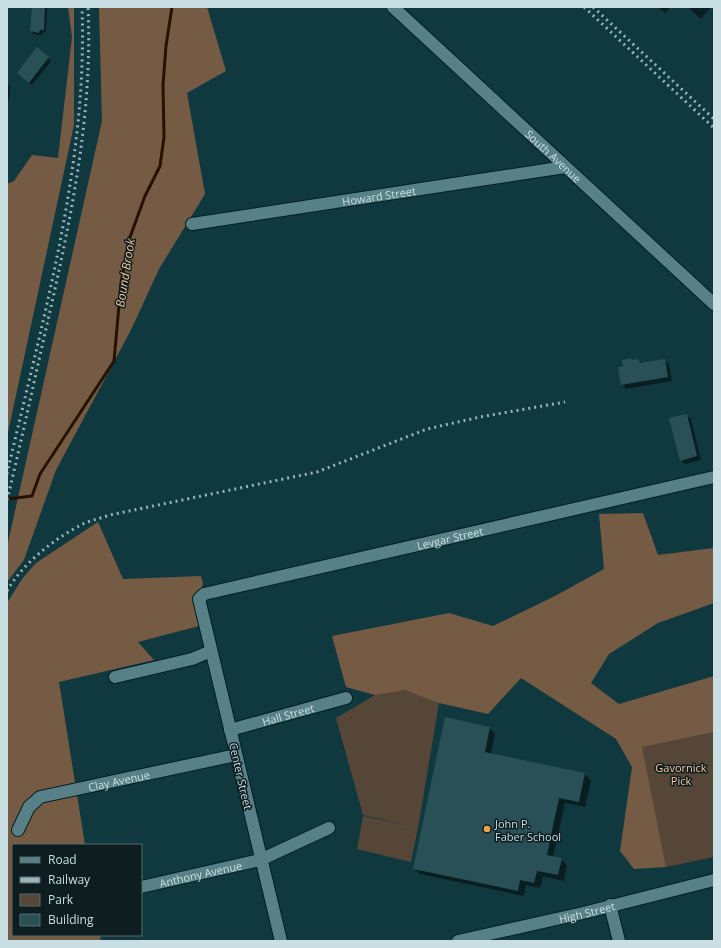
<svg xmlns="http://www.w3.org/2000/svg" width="721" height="948" font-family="'Open Sans',sans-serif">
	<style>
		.green { fill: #564637 }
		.forest { fill: #755b44 }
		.shadow { fill: #0007 }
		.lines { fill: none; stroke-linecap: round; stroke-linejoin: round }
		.stream { stroke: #271200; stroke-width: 3 }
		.building { fill: #295057 }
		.minor-casing { stroke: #011f23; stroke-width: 14 }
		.minor { stroke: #588087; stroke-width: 12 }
		.rail { stroke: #9ab4b8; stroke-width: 3; stroke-dasharray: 2 4; stroke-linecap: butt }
		.poi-dot { fill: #f7a149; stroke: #0d1d20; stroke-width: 1.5 }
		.labels { text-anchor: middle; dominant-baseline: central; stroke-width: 3; stroke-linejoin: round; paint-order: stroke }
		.street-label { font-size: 11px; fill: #cadfe3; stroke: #0d1d20 }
		.park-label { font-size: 11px; fill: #fbca9f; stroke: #0d1d20 }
		.poi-label { font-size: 11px; fill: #cadfe3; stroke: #0d1d20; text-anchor: start }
		.water-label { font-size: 12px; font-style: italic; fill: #f8c89d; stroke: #0d1d20 }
	</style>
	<rect width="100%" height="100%" fill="#10393f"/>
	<!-- green -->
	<g class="green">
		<path d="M 405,689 L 439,703 L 418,828 L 411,862 L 357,849 L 363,816 L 411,826 L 363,815 L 336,718 L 375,695 Z"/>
		<path d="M 714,732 L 714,857 L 666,867 L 641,747 Z"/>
	</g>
	<!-- forest -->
	<g class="forest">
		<path d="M 68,7 L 74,7 L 74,125 L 7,437 L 7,184 L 14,181 L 32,155 L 58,158 L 72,37 Z"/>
		<path d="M 99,7 L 207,7 L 226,71 L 187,93 L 205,194 L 159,269 L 131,330 L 56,470 L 24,560 L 7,582 L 7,547 L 102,121 Z"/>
		<path d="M 643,513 L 658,555 L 714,548 L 714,603 L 658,623 L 609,654 L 591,683 L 619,704 L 714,676 L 714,732 L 642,747 L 666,867 L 634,869 L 620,851 L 632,767 L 616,739 L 521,678 L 488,714 L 439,703 L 405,690 L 375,695 L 346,687 L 332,636 L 449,613 L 493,626 L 555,596 L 604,569 L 599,514 Z"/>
		<path d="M 98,522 L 123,579 L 201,576 L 203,584 L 196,602 L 199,626 L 138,642 L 154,660 L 59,682 L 85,845 L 13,845 L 13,935 L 100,935 L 101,941 L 7,941 L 7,603 L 22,579 L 36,563 Z"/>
	</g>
	<!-- shadow -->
	<g class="shadow">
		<path d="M 33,7 L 47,7 L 46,32 L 43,32 L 42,35 L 33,34 L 31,31 Z"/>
		<path d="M 658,7 L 671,7 L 665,13 Z"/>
		<path d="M 688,7 L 711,7 L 701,19 Z"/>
		<path d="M 37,48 L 51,61 L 32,85 L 19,73 Z"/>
		<path d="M 7,83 L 10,86 L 9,100 L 7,100 Z"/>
		<path d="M 639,360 L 643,364 L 664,360 L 669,364 L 672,381 L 626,389 L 622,384 L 624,367 Z"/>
		<path d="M 686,415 L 691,419 L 701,460 L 685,464 L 681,460 Z"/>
		<path d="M 489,728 L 495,734 L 491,754 L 585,774 L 591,780 L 585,807 L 565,803 L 553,857 L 561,859 L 567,865 L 564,881 L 543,876 L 540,888 L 526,885 L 524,896 L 420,874 L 414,868 Z"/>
	</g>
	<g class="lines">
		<!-- stream -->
		<path class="stream" d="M 7,499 L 32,496 L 40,474 L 114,361 L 121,283 L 129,240 L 145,196 L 160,166 L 164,137 L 163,85 L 166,46 L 172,7"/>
	</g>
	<!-- building -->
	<g class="building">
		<path d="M 32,7 L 45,7 L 44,30 L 40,30 L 39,33 L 30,31 Z"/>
		<path d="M 37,47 L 49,57 L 29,83 L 17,73 Z"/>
		<path d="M 631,358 L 632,360 L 639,359 L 640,363 L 665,359 L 668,377 L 621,385 L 618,367 L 623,367 L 622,360 Z"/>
		<path d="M 687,414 L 697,456 L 680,461 L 669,418 Z"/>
		<path d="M 445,717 L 490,727 L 485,752 L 585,773 L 579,802 L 559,798 L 547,855 L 562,858 L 558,875 L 537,871 L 534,883 L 520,880 L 518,891 L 413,869 Z"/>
	</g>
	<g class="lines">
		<defs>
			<g id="minor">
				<path id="s1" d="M 393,7 L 714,304"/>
				<path id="s2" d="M 192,224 L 565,167"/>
				<path d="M 115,677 L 192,659 L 211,651"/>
				<path id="s3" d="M 230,730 L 346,698"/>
				<path id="s4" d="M 18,830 L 29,807 L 40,797 L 236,755"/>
				<path id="s5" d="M 141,887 L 260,860 L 329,828"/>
				<path d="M 610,905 L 619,941"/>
				<path id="s6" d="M 281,941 L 199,599 L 204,594 L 714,477"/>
				<path id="s7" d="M 458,941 L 583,913 L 714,880"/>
			</g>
		</defs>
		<!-- minor casing -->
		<use href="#minor" class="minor-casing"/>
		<!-- minor -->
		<use href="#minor" class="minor"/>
		<!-- rail -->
		<g class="rail">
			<path d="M 584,7 L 714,128"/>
			<path d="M 593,7 L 714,119"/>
			<path d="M 7,474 C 42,321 88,165 82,7"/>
			<path d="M 7,500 C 21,443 33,386 46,329 C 70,223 93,117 88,7"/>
			<path d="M 7,591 C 23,563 55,538 83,524 C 92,520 101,518 110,515 L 317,472 L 427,429 L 480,417 L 565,402"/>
		</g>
	</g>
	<!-- markers -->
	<circle class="poi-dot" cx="487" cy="829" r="4"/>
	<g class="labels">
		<!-- street labels -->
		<g class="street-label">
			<text stroke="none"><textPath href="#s1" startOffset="219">South Avenue</textPath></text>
			<text stroke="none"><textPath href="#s2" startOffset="189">Howard Street</textPath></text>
			<text stroke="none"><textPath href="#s6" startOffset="611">Levgar Street</textPath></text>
			<text stroke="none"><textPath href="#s3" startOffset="60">Hall Street</textPath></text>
			<text transform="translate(241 776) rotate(77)">Center Street</text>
			<text stroke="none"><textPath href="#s4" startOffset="121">Clay Avenue</textPath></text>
			<text stroke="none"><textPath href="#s5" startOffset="61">Anthony Avenue</textPath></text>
			<text stroke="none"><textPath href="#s7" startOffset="132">High Street</textPath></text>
		</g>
		<!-- park labels -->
		<g class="park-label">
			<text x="681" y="767">Gavornick<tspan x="681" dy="13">Pick</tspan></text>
		</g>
		<!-- poi labels -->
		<g class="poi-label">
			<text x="495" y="823">John P.<tspan x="495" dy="13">Faber School</tspan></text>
		</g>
		<!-- water labels -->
		<g class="water-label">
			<text transform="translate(125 273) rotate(-81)">Bound Brook</text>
		</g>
	</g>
	<!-- border -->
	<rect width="721" height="948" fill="none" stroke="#cadfe3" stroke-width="16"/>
	<!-- legend -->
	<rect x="12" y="844" width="130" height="92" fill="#0d1d20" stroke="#596b6e"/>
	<rect x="20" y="857" width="20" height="6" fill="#588087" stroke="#596b6e"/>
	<text x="48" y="864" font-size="12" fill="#cadfe3">Road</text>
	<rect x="20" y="877" width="20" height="6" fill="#9ab4b8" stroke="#596b6e"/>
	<text x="48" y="884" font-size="12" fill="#cadfe3">Railway</text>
	<rect x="20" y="894" width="20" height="12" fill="#564637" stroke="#596b6e"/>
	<text x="48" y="904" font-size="12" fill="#cadfe3">Park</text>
	<rect x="20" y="914" width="20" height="12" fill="#295057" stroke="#596b6e"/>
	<text x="48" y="924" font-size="12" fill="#cadfe3">Building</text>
</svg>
